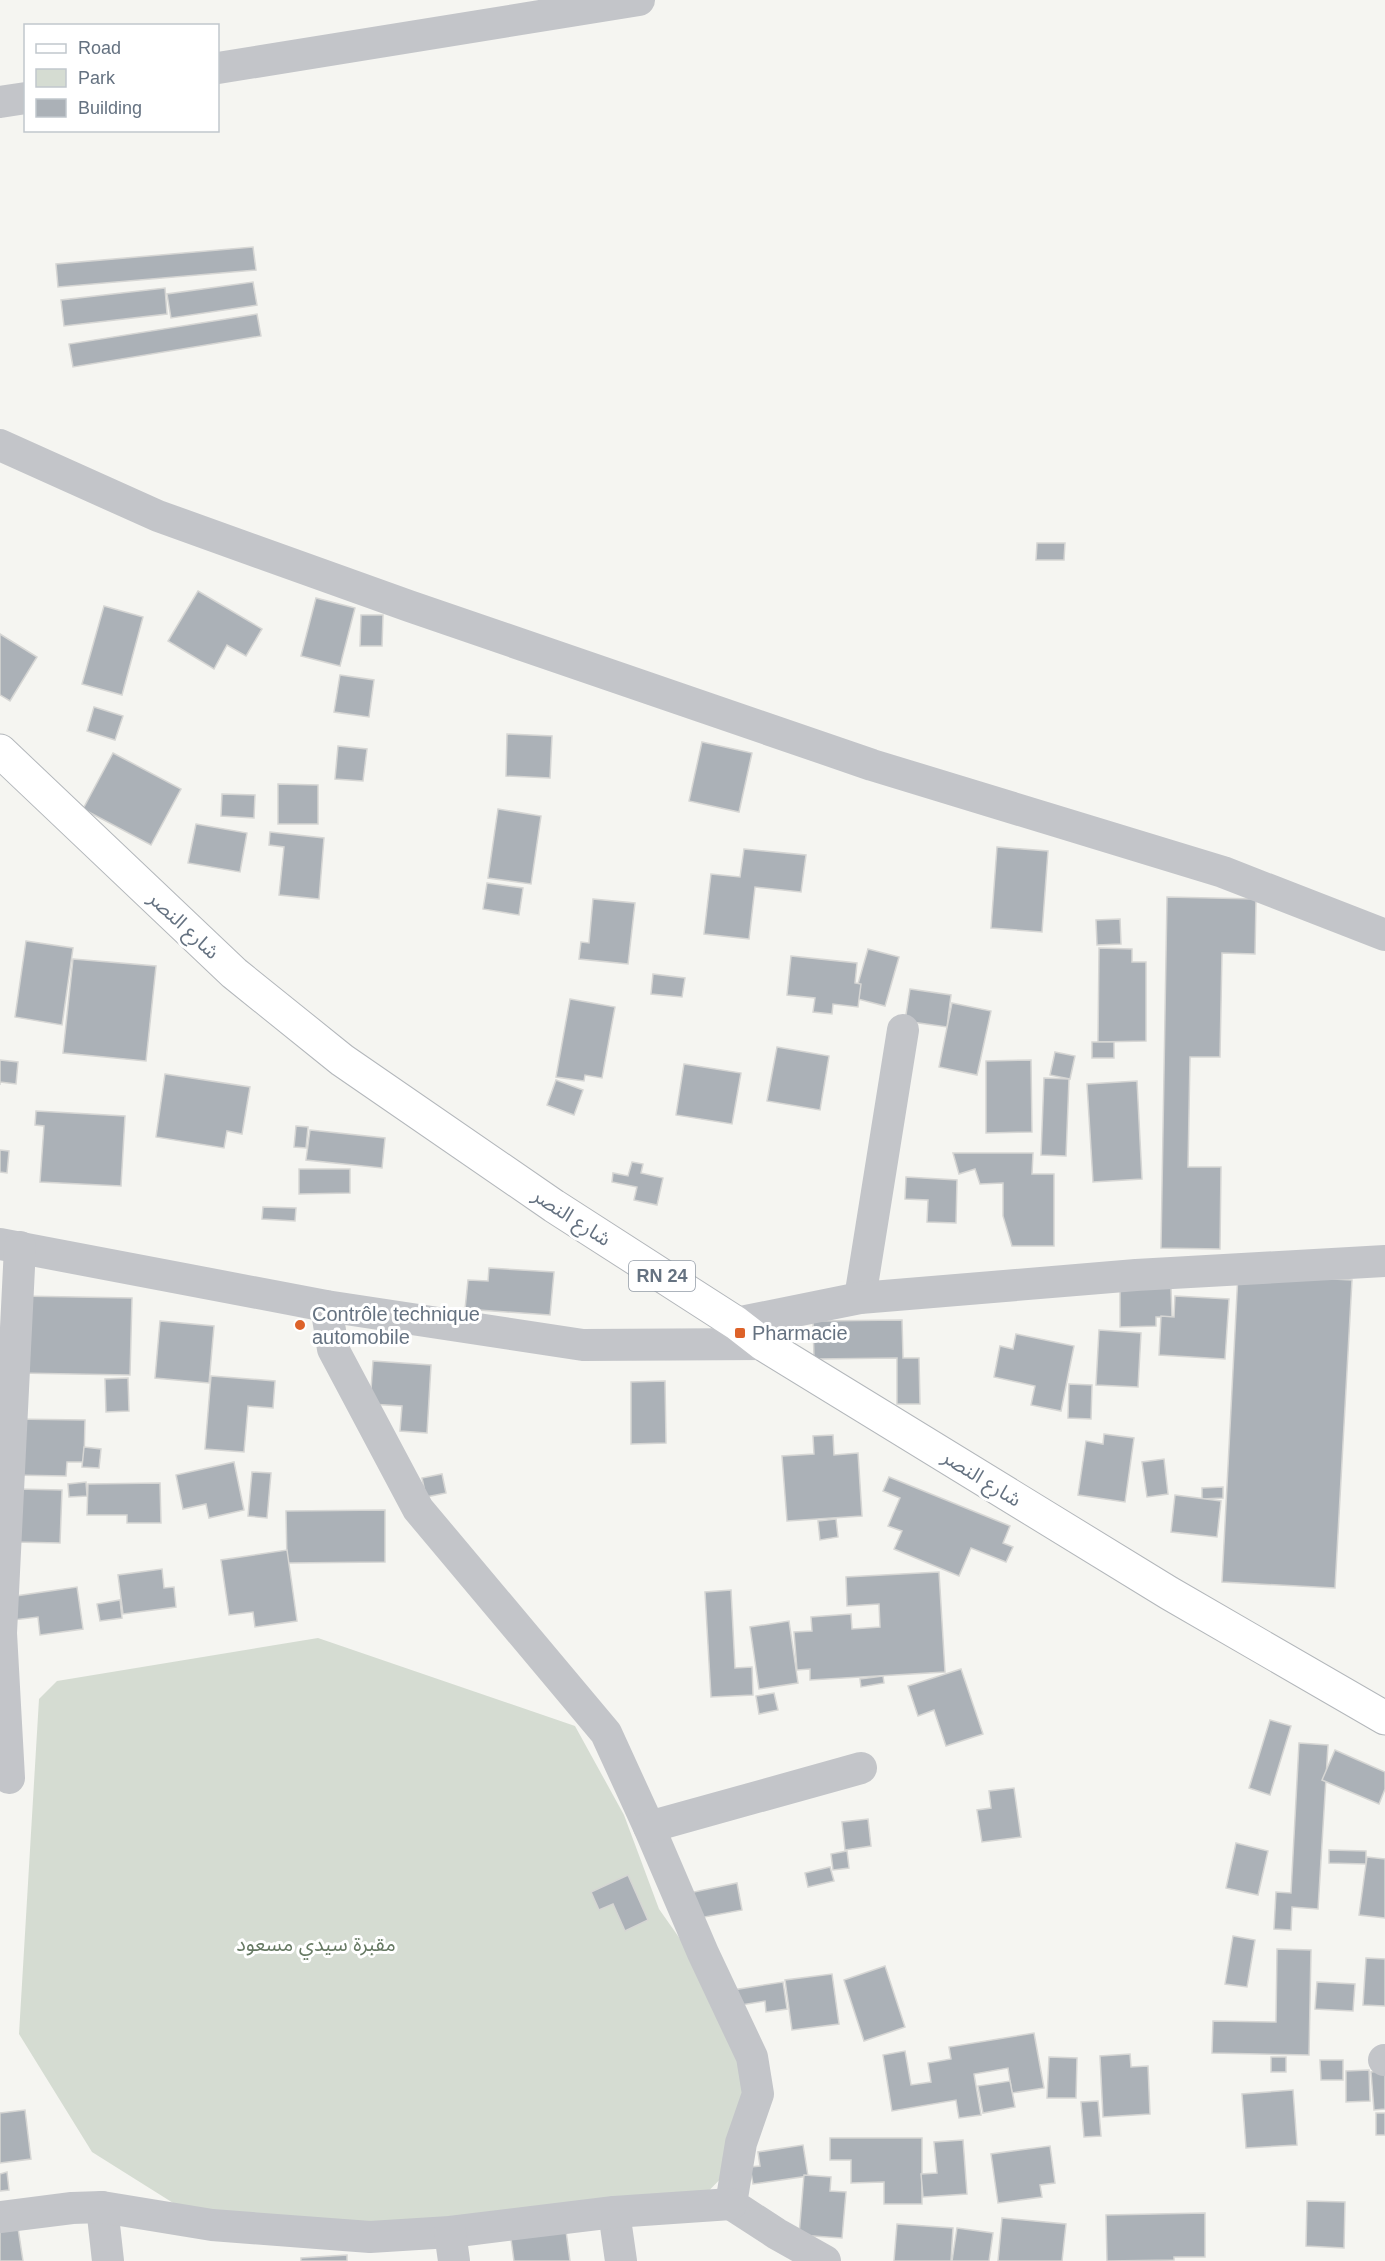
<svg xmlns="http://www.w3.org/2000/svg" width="1385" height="2261" font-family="Arial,'Noto Sans Arabic',sans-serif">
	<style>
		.green { fill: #d5dcd2 }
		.building { fill: #abb1b7; stroke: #d6d6d4; stroke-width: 1.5 }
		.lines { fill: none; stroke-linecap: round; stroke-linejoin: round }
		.major-casing { stroke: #b3b7bb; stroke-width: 35 }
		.minor { stroke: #c3c5c9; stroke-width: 32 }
		.major { stroke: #fff; stroke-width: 33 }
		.poi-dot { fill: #dd6229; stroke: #fff; stroke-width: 2 }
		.labels { text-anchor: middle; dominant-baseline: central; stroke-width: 6; stroke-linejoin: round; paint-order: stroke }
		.shield { fill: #fff; stroke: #939ca7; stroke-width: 1.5 }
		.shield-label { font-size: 18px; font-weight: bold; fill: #657281 }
		.street-label { font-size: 20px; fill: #657281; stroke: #fff }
		.poi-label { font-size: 20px; fill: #657281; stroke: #fff; text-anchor: start }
		.park-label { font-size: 20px; fill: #667963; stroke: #fff }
	</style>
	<rect width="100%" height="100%" fill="#f5f5f1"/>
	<!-- green -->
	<path class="green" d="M 318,1638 L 575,1726 L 624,1815 L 659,1909 L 716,1990 L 750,2078 L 732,2167 L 693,2207 L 586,2223 L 205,2223 L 92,2152 L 19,2034 L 39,1699 L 57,1681 Z"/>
	<!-- building -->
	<g class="building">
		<path d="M 253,247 L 256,270 L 58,287 L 56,264 Z"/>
		<path d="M 253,282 L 257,305 L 171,318 L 167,294 Z"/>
		<path d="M 165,288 L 167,314 L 64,326 L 61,300 Z"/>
		<path d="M 257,314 L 261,336 L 73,367 L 69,344 Z"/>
		<path d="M 1037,543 L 1065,543 L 1064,560 L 1036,560 Z"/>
		<path d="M 198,591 L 262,629 L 246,656 L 227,645 L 214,669 L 168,641 Z"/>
		<path d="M 316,598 L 355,608 L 340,666 L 301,656 Z"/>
		<path d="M 104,606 L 143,617 L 122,695 L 82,684 Z"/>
		<path d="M 361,615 L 383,615 L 382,646 L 360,646 Z"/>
		<path d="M 0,634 L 37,657 L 10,701 L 0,695 Z"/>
		<path d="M 340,675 L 374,680 L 369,717 L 334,712 Z"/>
		<path d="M 94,707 L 123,716 L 115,740 L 87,731 Z"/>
		<path d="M 507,734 L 552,736 L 550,778 L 506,776 Z"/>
		<path d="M 702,742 L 752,753 L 739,812 L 689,801 Z"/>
		<path d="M 338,746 L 367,749 L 363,781 L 335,779 Z"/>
		<path d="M 113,753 L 181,789 L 151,845 L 83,809 Z"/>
		<path d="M 278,784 L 318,785 L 318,824 L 278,824 Z"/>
		<path d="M 222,794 L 255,795 L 254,818 L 221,816 Z"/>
		<path d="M 498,809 L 541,816 L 531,884 L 488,878 Z"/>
		<path d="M 196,824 L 247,833 L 240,872 L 188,863 Z"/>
		<path d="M 270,832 L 324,838 L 319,899 L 279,895 L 284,847 L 269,845 Z"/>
		<path d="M 997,847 L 1048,851 L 1042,932 L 991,928 Z"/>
		<path d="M 744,849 L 806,855 L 801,892 L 755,887 L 749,939 L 704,934 L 711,874 L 740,877 Z"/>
		<path d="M 487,883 L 523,888 L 519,915 L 483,909 Z"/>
		<path d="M 1167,897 L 1256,899 L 1255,954 L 1222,953 L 1220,1057 L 1190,1057 L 1188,1167 L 1221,1167 L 1220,1249 L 1161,1248 Z"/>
		<path d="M 593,899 L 635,903 L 628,964 L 579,959 L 581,942 L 589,943 Z"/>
		<path d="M 1120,919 L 1121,944 L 1097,945 L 1096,920 Z"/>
		<path d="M 26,941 L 73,948 L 62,1025 L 15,1017 Z"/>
		<path d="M 1099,948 L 1132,949 L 1132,962 L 1146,962 L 1146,1041 L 1098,1042 Z"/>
		<path d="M 868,949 L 899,957 L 885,1006 L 854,998 Z"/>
		<path d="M 791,956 L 857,963 L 855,983 L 861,984 L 858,1007 L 833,1004 L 832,1014 L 813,1012 L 815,998 L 787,995 Z"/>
		<path d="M 73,959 L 156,966 L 146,1061 L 63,1053 Z"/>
		<path d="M 653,974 L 685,978 L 682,997 L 651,994 Z"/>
		<path d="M 910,989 L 951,995 L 947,1027 L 905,1021 Z"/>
		<path d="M 570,999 L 615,1007 L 602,1078 L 585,1075 L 584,1081 L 556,1077 Z"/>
		<path d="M 952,1003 L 991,1011 L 977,1075 L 939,1067 Z"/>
		<rect x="1092" y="1042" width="22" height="16"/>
		<path d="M 777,1047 L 829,1056 L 820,1110 L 767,1101 Z"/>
		<path d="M 1055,1052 L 1075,1056 L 1070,1079 L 1050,1075 Z"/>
		<path d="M 0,1060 L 18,1062 L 16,1084 L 0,1082 L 0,1085 Z"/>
		<path d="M 1031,1060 L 1032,1132 L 986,1133 L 986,1061 Z"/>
		<path d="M 684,1064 L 741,1073 L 732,1124 L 676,1115 Z"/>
		<path d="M 165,1074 L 250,1087 L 242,1134 L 227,1131 L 224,1148 L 156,1137 Z"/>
		<path d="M 1044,1078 L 1069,1079 L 1066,1156 L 1041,1155 Z"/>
		<path d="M 556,1080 L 583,1090 L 574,1115 L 547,1105 Z"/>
		<path d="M 1137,1081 L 1142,1179 L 1093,1182 L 1087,1084 Z"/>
		<path d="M 36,1111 L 125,1116 L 121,1186 L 40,1182 L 44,1126 L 35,1125 Z"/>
		<path d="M 296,1126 L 308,1127 L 306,1148 L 294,1147 Z"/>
		<path d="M 310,1130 L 385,1138 L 382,1168 L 306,1160 Z"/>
		<path d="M 0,1150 L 9,1151 L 7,1173 L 0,1172 Z"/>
		<path d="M 953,1153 L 1033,1153 L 1032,1174 L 1054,1174 L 1054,1246 L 1012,1246 L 1003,1216 L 1003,1183 L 980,1184 L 975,1169 L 959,1174 Z"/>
		<path d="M 632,1162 L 643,1164 L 641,1173 L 663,1178 L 657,1205 L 634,1200 L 637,1187 L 612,1182 L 613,1173 L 628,1176 Z"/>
		<path d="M 299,1169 L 350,1169 L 350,1193 L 299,1194 Z"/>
		<path d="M 906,1177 L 957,1180 L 956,1223 L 927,1222 L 928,1200 L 905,1199 Z"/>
		<path d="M 263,1207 L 296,1208 L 295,1221 L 262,1219 Z"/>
		<path d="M 489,1268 L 554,1272 L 550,1315 L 465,1309 L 468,1280 L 488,1281 Z"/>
		<path d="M 1238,1274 L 1352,1280 L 1335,1588 L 1222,1582 Z"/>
		<path d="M 1171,1288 L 1172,1317 L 1156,1317 L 1156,1326 L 1120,1327 L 1120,1289 Z"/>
		<path d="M 19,1296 L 132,1298 L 130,1375 L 18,1373 Z"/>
		<path d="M 1175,1296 L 1229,1299 L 1225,1359 L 1159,1355 L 1161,1316 L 1174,1317 Z"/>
		<path d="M 902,1320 L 903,1358 L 919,1358 L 920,1404 L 897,1404 L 897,1358 L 814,1359 L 813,1321 Z"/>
		<path d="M 160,1321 L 214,1326 L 209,1383 L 155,1378 Z"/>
		<path d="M 1099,1330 L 1141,1333 L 1138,1387 L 1096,1385 Z"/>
		<path d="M 1016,1334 L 1074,1346 L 1061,1411 L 1031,1405 L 1035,1386 L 994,1377 L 1000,1346 L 1013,1349 Z"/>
		<path d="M 373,1361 L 431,1365 L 427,1433 L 400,1431 L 402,1406 L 370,1404 Z"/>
		<path d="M 211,1376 L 275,1381 L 273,1408 L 248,1406 L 244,1452 L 205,1449 Z"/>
		<path d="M 128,1378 L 129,1411 L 106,1412 L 105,1379 Z"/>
		<path d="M 665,1381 L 666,1443 L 631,1444 L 631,1382 Z"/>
		<path d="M 1069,1384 L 1092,1385 L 1091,1419 L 1068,1418 Z"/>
		<path d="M 12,1419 L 85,1420 L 84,1462 L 67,1462 L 66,1476 L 11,1475 Z"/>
		<path d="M 1104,1434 L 1134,1438 L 1125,1502 L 1078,1495 L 1086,1441 L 1103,1444 Z"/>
		<path d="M 833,1435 L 834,1455 L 858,1453 L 862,1516 L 787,1521 L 782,1456 L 814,1454 L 813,1436 Z"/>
		<path d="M 84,1447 L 101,1449 L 99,1468 L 82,1467 Z"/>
		<path d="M 1164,1459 L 1168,1494 L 1147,1497 L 1142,1462 Z"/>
		<path d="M 234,1462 L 244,1510 L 209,1518 L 206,1504 L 183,1509 L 176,1475 Z"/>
		<path d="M 252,1472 L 271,1473 L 267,1518 L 248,1516 Z"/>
		<path d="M 442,1474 L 446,1493 L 426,1497 L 422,1478 Z"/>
		<path d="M 889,1477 L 1010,1526 L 1003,1543 L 1013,1547 L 1006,1562 L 971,1548 L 959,1576 L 894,1549 L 902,1531 L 888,1526 L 900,1498 L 883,1491 Z"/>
		<path d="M 86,1482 L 87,1496 L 69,1497 L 68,1484 Z"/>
		<path d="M 160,1483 L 161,1523 L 127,1523 L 127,1515 L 87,1515 L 88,1484 Z"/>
		<path d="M 1223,1487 L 1223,1498 L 1202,1499 L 1202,1488 Z"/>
		<path d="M 16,1489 L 62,1490 L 60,1543 L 14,1542 Z"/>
		<path d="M 1175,1495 L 1221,1501 L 1217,1537 L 1171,1532 Z"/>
		<path d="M 385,1510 L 385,1562 L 287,1563 L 286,1511 Z"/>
		<path d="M 836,1519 L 838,1537 L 820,1540 L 818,1521 Z"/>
		<path d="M 287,1550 L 297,1621 L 255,1627 L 253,1612 L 229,1615 L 221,1560 Z"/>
		<path d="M 162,1569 L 164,1588 L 174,1587 L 176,1607 L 123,1614 L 118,1575 Z"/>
		<path d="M 939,1572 L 945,1672 L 810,1680 L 810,1669 L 797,1670 L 794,1632 L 812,1631 L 811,1617 L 851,1614 L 852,1629 L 880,1627 L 879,1604 L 847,1606 L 846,1577 Z"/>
		<path d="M 77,1587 L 83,1629 L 40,1635 L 38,1617 L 13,1620 L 9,1597 Z"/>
		<path d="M 731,1590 L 735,1668 L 752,1667 L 753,1695 L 711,1697 L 705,1592 Z"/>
		<path d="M 120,1600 L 122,1618 L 100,1621 L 97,1604 Z"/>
		<path d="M 789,1621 L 798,1683 L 759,1689 L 750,1627 Z"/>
		<path d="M 961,1669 L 983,1734 L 946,1746 L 934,1710 L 918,1716 L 908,1686 Z"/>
		<path d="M 883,1676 L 884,1683 L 861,1687 L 860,1679 Z"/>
		<path d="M 774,1693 L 778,1710 L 759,1714 L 756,1696 Z"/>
		<path d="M 1270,1720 L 1291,1726 L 1270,1795 L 1249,1788 Z"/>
		<path d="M 1299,1743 L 1328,1745 L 1318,1909 L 1292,1907 L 1291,1930 L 1274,1929 L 1276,1892 L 1291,1893 Z"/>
		<path d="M 1335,1750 L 1385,1772 L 1385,1789 L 1379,1804 L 1322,1780 Z"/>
		<path d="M 1014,1788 L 1021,1837 L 982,1842 L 977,1810 L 991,1808 L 989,1791 Z"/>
		<path d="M 868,1819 L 871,1846 L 845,1850 L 842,1822 Z"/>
		<path d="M 1236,1843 L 1268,1851 L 1258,1895 L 1226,1888 Z"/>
		<path d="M 1329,1850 L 1366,1851 L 1366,1864 L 1329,1863 Z"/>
		<path d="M 847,1851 L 849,1868 L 833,1870 L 831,1854 Z"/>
		<path d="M 1367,1857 L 1385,1859 L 1385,1918 L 1359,1915 Z"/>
		<path d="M 830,1867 L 834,1881 L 808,1887 L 805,1873 Z"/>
		<path d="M 628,1875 L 648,1920 L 625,1931 L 613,1904 L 599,1910 L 591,1892 Z"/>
		<path d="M 737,1883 L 742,1910 L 694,1919 L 689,1893 Z"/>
		<path d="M 1233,1936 L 1255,1940 L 1247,1987 L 1225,1984 Z"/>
		<path d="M 1277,1949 L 1311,1950 L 1309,2055 L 1212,2053 L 1213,2021 L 1276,2022 Z"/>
		<path d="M 1366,1958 L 1385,1959 L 1385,2006 L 1363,2005 Z"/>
		<path d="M 885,1966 L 905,2027 L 864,2041 L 844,1980 Z"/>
		<path d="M 832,1974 L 839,2024 L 792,2030 L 785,1980 Z"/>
		<path d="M 783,1982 L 787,2009 L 766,2012 L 765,2001 L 735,2006 L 733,1990 Z"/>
		<path d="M 1317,1982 L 1355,1984 L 1353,2011 L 1315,2009 Z"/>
		<path d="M 1034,2033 L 1044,2088 L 1012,2093 L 1008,2068 L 974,2074 L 981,2115 L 959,2118 L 956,2100 L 892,2111 L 883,2055 L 905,2051 L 911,2085 L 931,2082 L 928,2063 L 951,2059 L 949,2047 Z"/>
		<path d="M 1130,2054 L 1131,2067 L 1148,2066 L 1150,2114 L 1103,2117 L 1100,2056 Z"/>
		<path d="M 1049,2057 L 1077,2058 L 1076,2098 L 1047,2098 Z"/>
		<rect x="1271" y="2057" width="15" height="15"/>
		<path d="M 1320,2060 L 1343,2060 L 1343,2080 L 1321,2080 Z"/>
		<path d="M 1369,2070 L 1370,2101 L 1346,2102 L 1346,2071 Z"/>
		<path d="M 1385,2070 L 1385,2109 L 1374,2110 L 1371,2072 Z"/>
		<path d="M 1010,2081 L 1015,2107 L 983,2113 L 978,2086 Z"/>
		<path d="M 1293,2090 L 1297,2145 L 1246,2148 L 1242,2094 Z"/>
		<path d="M 1098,2101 L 1101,2136 L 1084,2137 L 1081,2102 Z"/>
		<path d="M 25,2110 L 31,2159 L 0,2163 L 0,2113 Z"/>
		<rect x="1376" y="2113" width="9" height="22"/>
		<path d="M 830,2138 L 922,2138 L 922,2204 L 884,2204 L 884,2182 L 851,2183 L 851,2160 L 830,2160 Z"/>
		<path d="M 963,2140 L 967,2194 L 923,2197 L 921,2174 L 937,2173 L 934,2142 Z"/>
		<path d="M 803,2145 L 808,2176 L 753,2184 L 750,2167 L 760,2166 L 758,2152 Z"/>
		<path d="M 1050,2146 L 1055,2183 L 1040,2185 L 1042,2197 L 998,2203 L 991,2154 Z"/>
		<path d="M 7,2172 L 9,2190 L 0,2191 L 0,2174 Z"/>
		<path d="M 804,2175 L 831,2177 L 830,2191 L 846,2192 L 842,2238 L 799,2235 Z"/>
		<path d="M 1307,2201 L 1345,2202 L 1344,2248 L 1306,2246 Z"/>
		<path d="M 1205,2213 L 1205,2257 L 1174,2257 L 1174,2260 L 1107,2261 L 1106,2215 Z"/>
		<path d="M 1002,2218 L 1066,2224 L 1062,2261 L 998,2261 Z"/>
		<path d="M 897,2224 L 953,2228 L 951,2261 L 894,2261 Z"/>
		<path d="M 18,2228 L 23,2261 L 0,2261 L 0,2231 Z"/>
		<path d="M 957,2228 L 993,2233 L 989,2261 L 952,2261 Z"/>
		<path d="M 566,2231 L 570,2261 L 514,2261 L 511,2239 Z"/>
		<path d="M 347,2255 L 347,2261 L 301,2261 L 301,2258 Z"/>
	</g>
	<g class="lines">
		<defs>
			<path id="major" d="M 0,751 L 234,973 L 342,1060 L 554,1206 L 736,1323 L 763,1344 L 1169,1593 L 1385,1718"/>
		</defs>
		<!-- major casing -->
		<use href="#major" class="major-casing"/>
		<!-- minor -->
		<g class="minor">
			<path d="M 218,68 L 639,0"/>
			<path d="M 0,102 L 26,98"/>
			<path d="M 0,445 L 158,516 L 409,606 L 872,765 L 1223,872 L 1385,935"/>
			<path d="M 0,1244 L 326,1306 L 583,1345 L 763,1344"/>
			<path d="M 860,1298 L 903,1030"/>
			<path d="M 326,1306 L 333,1349 L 418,1509 L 606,1733 L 649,1827 L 703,1953 L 752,2057 L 758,2094 L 741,2143 L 731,2204 L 777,2234 L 825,2261"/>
			<path d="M 736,1323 L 860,1298 L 1136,1275 L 1385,1261"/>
			<path d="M 9,1778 L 1,1633 L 20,1247"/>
			<path d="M 649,1827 L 861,1768"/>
			<path d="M 1384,2060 L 1385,2060"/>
			<path d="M 102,2207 L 108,2261"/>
			<path d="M 614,2212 L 621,2261"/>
			<path d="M 0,2217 L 72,2208 L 102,2207 L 212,2225 L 370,2237 L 450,2232 L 614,2212 L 731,2204"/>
			<path d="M 450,2232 L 454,2261"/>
		</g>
		<!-- major -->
		<use href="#major" class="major"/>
	</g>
	<!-- markers -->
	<g class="poi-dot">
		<circle cx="300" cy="1325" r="6"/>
		<rect x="734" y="1327" width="12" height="12" rx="3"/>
	</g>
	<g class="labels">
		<!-- shield labels -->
		<rect class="shield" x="629" y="1261" width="66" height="30" rx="4.5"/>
		<g class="shield-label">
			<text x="662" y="1276">RN 24</text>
		</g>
		<!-- street labels -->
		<g class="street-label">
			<text transform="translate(184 925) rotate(43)">شارع النصر</text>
			<text transform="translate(572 1217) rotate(33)">شارع النصر</text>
			<text transform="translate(982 1478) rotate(32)">شارع النصر</text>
		</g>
		<!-- poi labels -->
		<g class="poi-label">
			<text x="312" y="1314">Contrôle technique<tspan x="312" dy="23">automobile</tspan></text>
			<text x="752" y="1333">Pharmacie</text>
		</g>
		<!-- park labels -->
		<g class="park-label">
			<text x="316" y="1944">مقبرة سيدي مسعود</text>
		</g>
	</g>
	<!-- legend -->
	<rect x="24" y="24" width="195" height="108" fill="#ffffff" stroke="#c1c7cd" stroke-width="1.5"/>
	<rect x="36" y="44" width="30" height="9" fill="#ffffff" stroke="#c1c7cd" stroke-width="1.5"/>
	<text x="78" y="54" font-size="18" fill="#657281">Road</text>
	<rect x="36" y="69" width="30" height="18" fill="#d5dcd2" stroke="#c1c7cd" stroke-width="1.5"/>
	<text x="78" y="84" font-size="18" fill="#657281">Park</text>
	<rect x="36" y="99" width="30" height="18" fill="#abb1b7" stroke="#c1c7cd" stroke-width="1.5"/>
	<text x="78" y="114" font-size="18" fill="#657281">Building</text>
</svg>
